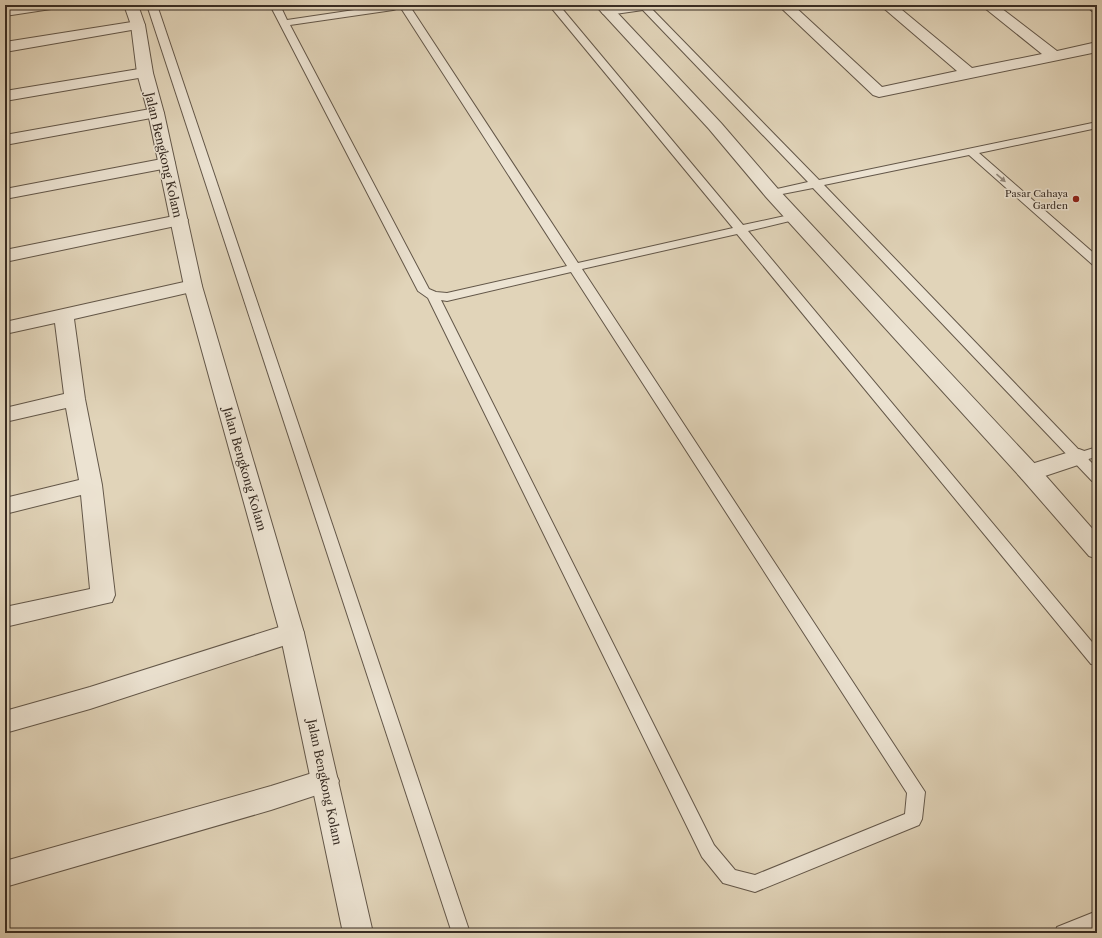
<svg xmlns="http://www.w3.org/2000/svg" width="1102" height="938" font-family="'Libre Caslon Text',serif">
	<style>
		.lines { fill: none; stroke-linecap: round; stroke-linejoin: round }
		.service-casing { stroke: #635749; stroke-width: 2 }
		.minor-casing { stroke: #635749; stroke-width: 2 }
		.tertiary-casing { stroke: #635749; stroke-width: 2 }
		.service { fill: #ece3d2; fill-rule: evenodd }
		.minor { fill: #ece3d2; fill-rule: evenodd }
		.tertiary { fill: #ece3d2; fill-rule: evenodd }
		.oneway { fill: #92887b }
		.poi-dot { fill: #8f2418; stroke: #ece3d2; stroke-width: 1.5 }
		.labels { text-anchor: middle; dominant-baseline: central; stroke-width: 3; stroke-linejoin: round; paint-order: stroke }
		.far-poi-label { font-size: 10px; fill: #392d24; stroke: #ece3d2; text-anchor: end }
		.street-label { font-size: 12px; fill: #392d24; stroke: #ece3d2 }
	</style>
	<rect width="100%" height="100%" fill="#e1d4b9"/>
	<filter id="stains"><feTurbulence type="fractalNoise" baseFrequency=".005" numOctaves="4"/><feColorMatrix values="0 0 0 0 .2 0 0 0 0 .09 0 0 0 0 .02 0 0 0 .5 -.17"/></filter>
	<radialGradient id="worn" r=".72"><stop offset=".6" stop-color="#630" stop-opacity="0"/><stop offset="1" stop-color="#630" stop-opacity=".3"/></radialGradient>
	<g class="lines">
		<defs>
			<g id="service">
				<path d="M 147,5 L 157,5 L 470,933 L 452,933 Z"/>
				<path d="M 270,5 L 280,5 L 287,20 L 388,5 L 409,5 L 578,263 L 733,228 L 549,5 L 559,5 L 743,225 L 794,214 L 798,215 L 800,217 L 798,219 L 748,231 L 1097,648 L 1097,665 L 1091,664 L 737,234 L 582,269 L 925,792 L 922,819 L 919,825 L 755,892 L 723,883 L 702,857 L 428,298 L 418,291 ZM 399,5 L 567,266 L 447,293 L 436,292 L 429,289 L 290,25 L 393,10 L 396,9 ZM 571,272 L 907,793 L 905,814 L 755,875 L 735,870 L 714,845 L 441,300 L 447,301 Z"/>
				<path d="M 638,5 L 648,5 L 819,180 L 1097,122 L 1097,128 L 979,153 L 1097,256 L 1097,266 L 1093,265 L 969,155 L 824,185 L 1081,452 L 1097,447 L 1097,457 L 1088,459 L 1097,468 L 1097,482 L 1092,481 L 813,188 L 772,196 L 768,195 L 766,193 L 768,191 L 808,182 Z"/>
				<path d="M 1097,911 L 1097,929 L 1087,933 L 1055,933 L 1057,927 Z"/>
			</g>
			<g id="minor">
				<path d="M 23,5 L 58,5 L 56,8 L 51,9 L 5,16 L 5,8 Z"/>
				<path d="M 620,5 L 657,5 L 655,8 L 650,9 L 608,15 L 603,14 L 601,11 L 603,8 Z"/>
				<path d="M 778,5 L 793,5 L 882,87 L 957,71 L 880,5 L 896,5 L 972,68 L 1042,54 L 981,5 L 997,5 L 1057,51 L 1097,42 L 1097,52 L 879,97 L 873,95 Z"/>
				<path d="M 1086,5 L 1097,5 L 1097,12 L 1092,11 Z"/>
				<path d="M 138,21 L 143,22 L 145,25 L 143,28 L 5,52 L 5,42 Z"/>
				<path d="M 145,68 L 150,70 L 153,73 L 150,76 L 5,101 L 5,91 Z"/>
				<path d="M 156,108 L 162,110 L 164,113 L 162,116 L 5,145 L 5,135 Z"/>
				<path d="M 167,158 L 173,159 L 175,163 L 173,167 L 5,199 L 5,189 Z"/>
				<path d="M 179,215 L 185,216 L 188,220 L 185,224 L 5,262 L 5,250 Z"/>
				<path d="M 193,280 L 200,282 L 202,286 L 200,290 L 74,319 L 85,399 L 102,485 L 115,595 L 112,602 L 103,604 L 5,627 L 5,607 L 90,589 L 81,495 L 5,514 L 5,498 L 79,480 L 66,408 L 5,422 L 5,408 L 64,394 L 55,323 L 5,334 L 5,322 Z"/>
				<path d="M 1079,449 L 1087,452 L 1090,457 L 1087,462 L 1030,481 L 1022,479 L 1019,473 L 1022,467 Z"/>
				<path d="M 292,623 L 301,626 L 304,633 L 301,640 L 90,709 L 5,733 L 5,711 L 90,687 Z"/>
				<path d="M 325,769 L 335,773 L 339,781 L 335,789 L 271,810 L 5,887 L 5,861 L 271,786 Z"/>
			</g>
			<g id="tertiary">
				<path d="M 124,5 L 138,5 L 145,25 L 153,73 L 164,113 L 202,286 L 304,633 L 373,933 L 343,933 L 280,633 L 184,286 L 148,113 L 137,73 L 131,25 Z"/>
				<path d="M 595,5 L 610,5 L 721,123 L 778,189 L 1038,467 L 1097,534 L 1097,559 L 1089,556 L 1022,479 L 766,197 L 709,129 Z"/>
			</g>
		</defs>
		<!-- service casing -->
		<use href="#service" class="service-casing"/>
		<!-- minor casing -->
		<use href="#minor" class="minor-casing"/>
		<!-- tertiary casing -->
		<use href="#tertiary" class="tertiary-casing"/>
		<!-- service -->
		<use href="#service" class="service"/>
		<!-- minor -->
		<use href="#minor" class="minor"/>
		<!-- tertiary -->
		<use href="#tertiary" class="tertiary"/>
	</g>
	<!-- one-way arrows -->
	<defs><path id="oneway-solid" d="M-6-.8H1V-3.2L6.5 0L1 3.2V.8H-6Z"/></defs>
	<use class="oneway" href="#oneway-solid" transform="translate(1001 178) rotate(41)"/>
	<!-- markers -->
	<circle class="poi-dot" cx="1076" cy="199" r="4"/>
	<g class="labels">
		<!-- far-poi labels -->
		<g class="far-poi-label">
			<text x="1068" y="193">Pasar Cahaya<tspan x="1068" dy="12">Garden</tspan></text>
		</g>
		<!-- street labels -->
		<g class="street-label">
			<text transform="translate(164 155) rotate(77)">Jalan Bengkong Kolam</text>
			<text transform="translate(245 469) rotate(74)">Jalan Bengkong Kolam</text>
			<text transform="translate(325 782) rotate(78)">Jalan Bengkong Kolam</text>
		</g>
	</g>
	<!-- margin -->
	<rect width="1102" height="938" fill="none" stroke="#e1d4b9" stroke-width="20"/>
	<rect x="6" y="6" width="1090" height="926" fill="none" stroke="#392d24" stroke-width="2"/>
	<rect x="10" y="10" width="1082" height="918" fill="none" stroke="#392d24"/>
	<rect width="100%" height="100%" filter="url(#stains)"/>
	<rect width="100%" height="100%" fill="url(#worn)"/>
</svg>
